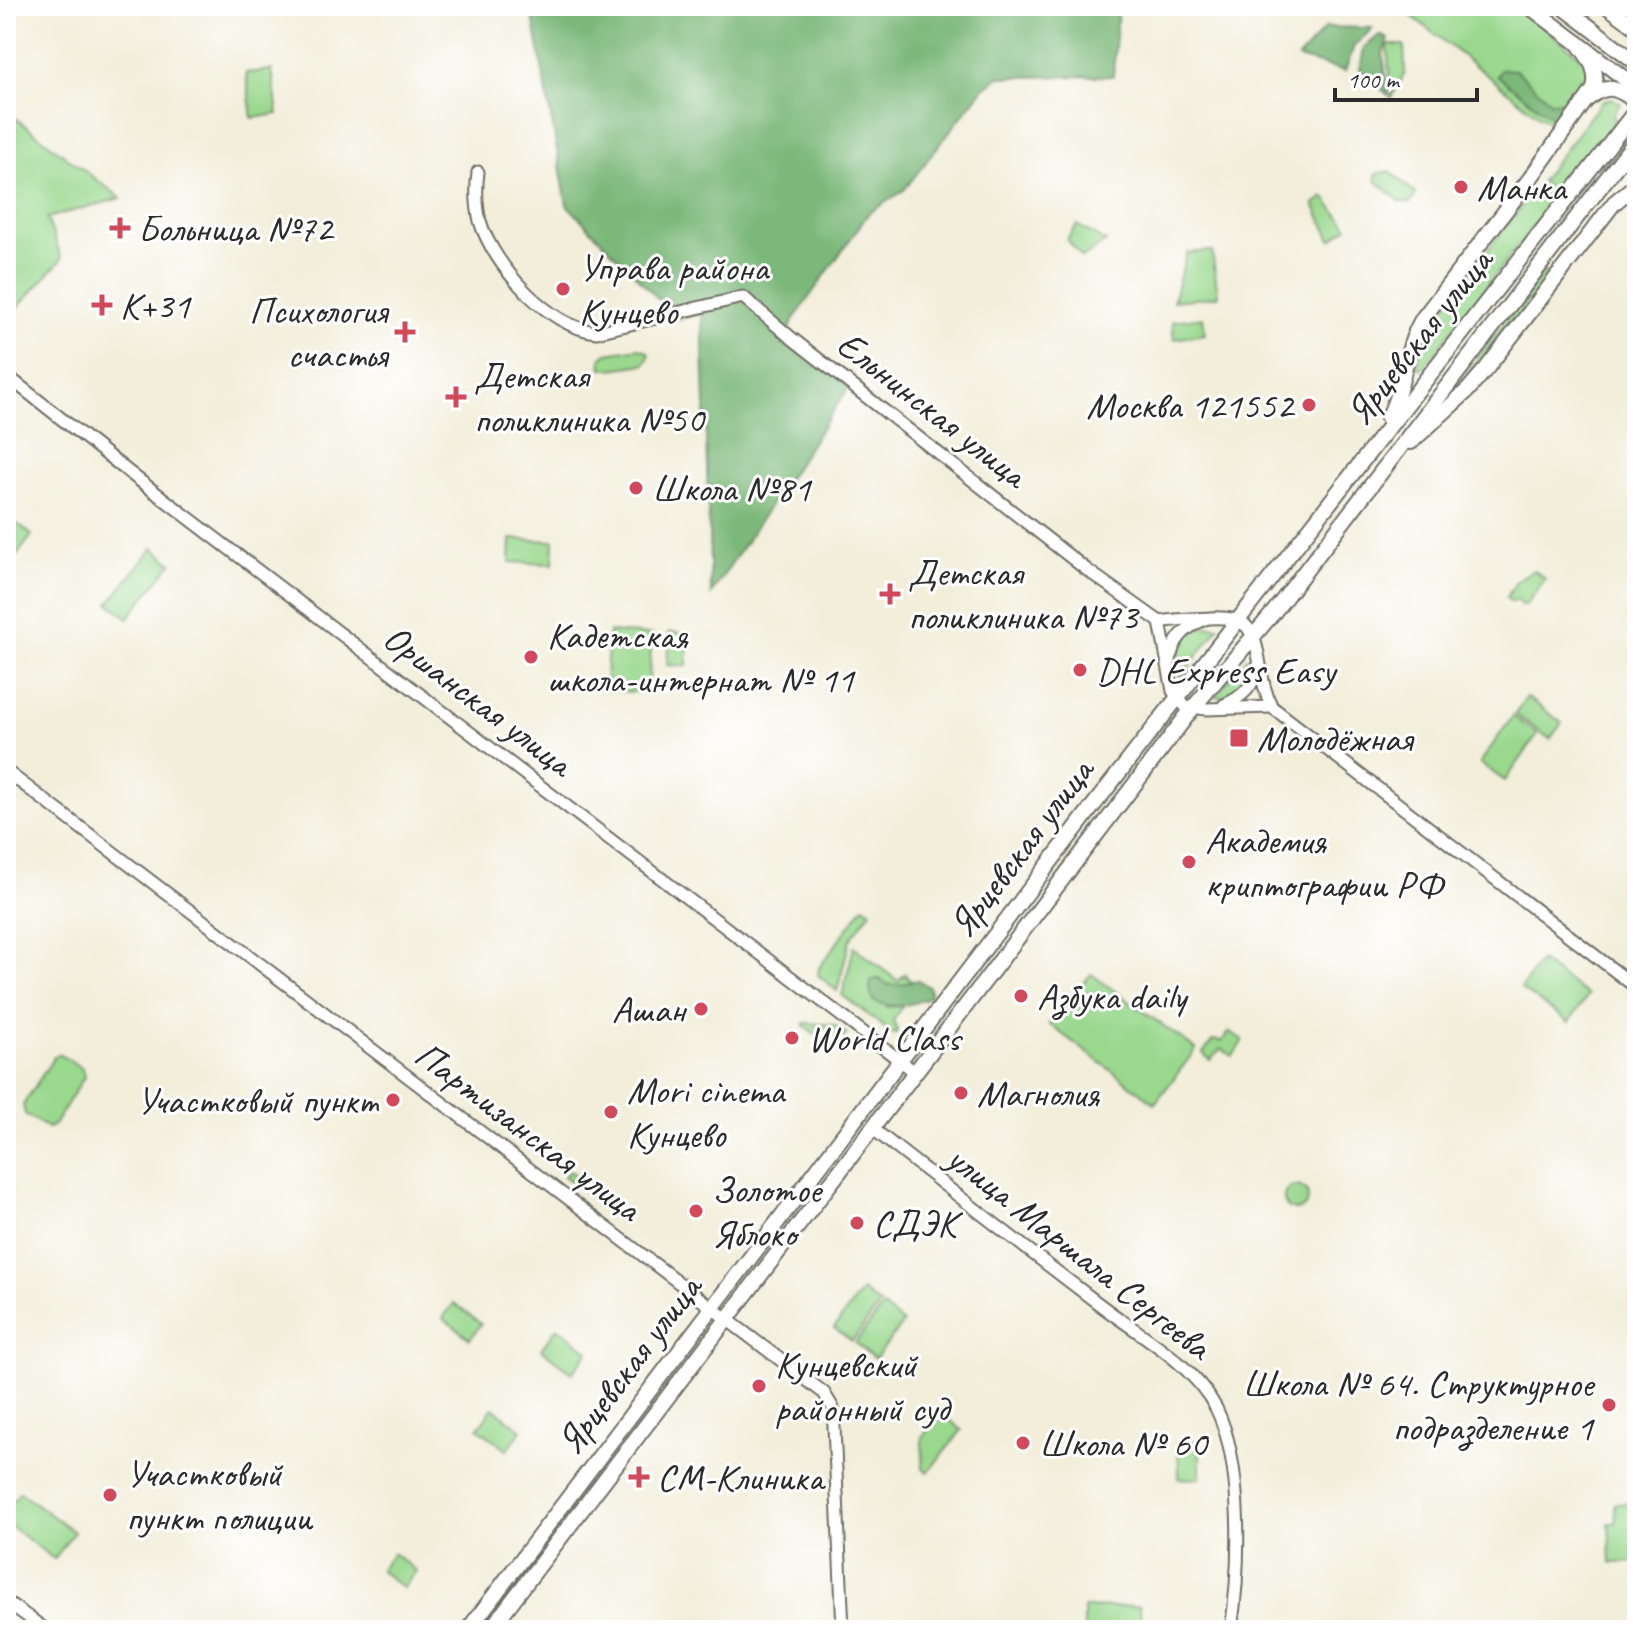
<svg xmlns="http://www.w3.org/2000/svg" width="1643" height="1636" font-family="Caveat,sans-serif">
	<style>
		.green { fill: #9ad88e; stroke: #62825c; stroke-width: 2 }
		.forest { fill: #7bb879; stroke: #537252; stroke-width: 2 }
		.lines { fill: none; stroke-linecap: round; stroke-linejoin: round }
		.minor-casing { stroke: #716f68; stroke-width: 15 }
		.major-casing { stroke: #716f68; stroke-width: 18 }
		.minor { stroke: #fff; stroke-width: 11 }
		.major { stroke: #fff; stroke-width: 14 }
		.poi-dot { fill: #d1495b; stroke: #fff; stroke-width: 3 }
		.labels { text-anchor: middle; dominant-baseline: central; stroke-width: 6; stroke-linejoin: round; paint-order: stroke }
		.poi-label { font-size: 38px; fill: #2b2b2b; stroke: #fff; text-anchor: start }
		.street-label { font-size: 38px; fill: #2b2b2b; stroke: #fff }
	</style>
	<rect width="100%" height="100%" fill="#fff"/>
	<filter id="ink" filterUnits="userSpaceOnUse"><feTurbulence type="fractalNoise" baseFrequency=".0125" numOctaves="2"/><feDisplacementMap in="SourceGraphic" scale="16" xChannelSelector="R" yChannelSelector="G"/><feConvolveMatrix kernelMatrix="1 2 1 2 8 2 1 2 1" color-interpolation-filters="sRGB"/></filter>
	<filter id="wash" filterUnits="userSpaceOnUse"><feTurbulence type="fractalNoise" baseFrequency=".006" numOctaves="4" result="noise"/><feDisplacementMap in="SourceGraphic" scale="32" xChannelSelector="R" yChannelSelector="G"/><feGaussianBlur stdDeviation="1.8" result="paint"/><feColorMatrix in="noise" values="0 0 0 0 0 0 0 0 0 0 0 0 0 0 0 0 0 1.4 0 .05"/><feComposite in="paint" operator="in"/></filter>
	<g filter="url(#wash)">
		<rect width="100%" height="100%" fill="#f2eeda"/>
		<!-- green -->
		<g class="green">
			<path d="M 1399,6 L 1516,6 L 1583,58 L 1588,75 L 1579,95 L 1560,120 L 1551,123 L 1539,116 Z"/>
			<path d="M 1387,45 L 1404,45 L 1405,73 L 1391,98 Z"/>
			<path d="M 272,70 L 278,114 L 252,118 L 246,73 Z"/>
			<path d="M 1612,98 L 1621,103 L 1612,116 L 1616,119 L 1427,363 L 1423,368 L 1417,368 L 1422,340 L 1432,323 L 1532,192 L 1538,196 L 1546,186 L 1541,181 L 1602,101 Z"/>
			<path d="M 6,111 L 121,198 L 47,218 L 62,259 L 6,320 Z"/>
			<path d="M 1390,171 L 1415,193 L 1415,197 L 1410,203 L 1401,202 L 1376,181 L 1376,174 Z"/>
			<path d="M 1324,197 L 1348,227 L 1331,240 L 1314,204 Z"/>
			<path d="M 1077,225 L 1106,242 L 1082,258 L 1067,239 Z"/>
			<path d="M 1212,251 L 1218,296 L 1173,301 L 1187,253 Z"/>
			<path d="M 1544,271 L 1547,278 L 1468,381 L 1459,382 Z"/>
			<path d="M 1203,317 L 1205,334 L 1174,339 L 1172,321 Z"/>
			<path d="M 639,348 L 648,352 L 649,356 L 645,364 L 611,369 L 602,368 L 601,358 L 607,353 Z"/>
			<path d="M 15,522 L 32,535 L 8,568 L 6,534 Z"/>
			<path d="M 511,539 L 554,541 L 553,564 L 510,562 Z"/>
			<path d="M 153,548 L 172,563 L 128,618 L 109,603 Z"/>
			<path d="M 1534,570 L 1545,579 L 1525,606 L 1521,606 L 1519,600 L 1512,602 L 1506,598 L 1518,579 Z"/>
			<path d="M 1210,626 L 1219,627 L 1180,678 C 1170,652 1183,629 1210,626 Z"/>
			<path d="M 609,632 L 652,635 L 648,693 L 605,690 Z"/>
			<path d="M 669,632 L 689,634 L 687,666 L 667,665 Z"/>
			<path d="M 1247,658 C 1255,681 1239,701 1215,696 Z"/>
			<path d="M 1527,697 L 1562,723 L 1550,739 L 1515,714 Z"/>
			<path d="M 1513,716 L 1538,734 L 1505,781 L 1480,763 Z"/>
			<path d="M 864,906 L 871,911 L 850,940 L 837,991 L 818,975 L 819,968 Z"/>
			<path d="M 854,947 L 898,981 L 905,974 L 911,981 L 898,986 L 886,985 L 887,1007 L 902,1006 L 893,1021 L 897,1030 L 896,1033 L 893,1034 L 842,995 Z"/>
			<path d="M 1540,961 L 1588,995 L 1569,1022 L 1521,989 Z"/>
			<path d="M 1091,974 L 1196,1049 L 1155,1103 L 1049,1024 Z"/>
			<path d="M 804,1023 L 834,1025 L 847,1034 L 833,1047 L 804,1026 Z"/>
			<path d="M 1230,1032 L 1243,1040 L 1233,1056 L 1221,1049 L 1210,1060 L 1203,1053 L 1213,1040 L 1222,1041 Z"/>
			<path d="M 59,1054 L 82,1068 L 84,1077 L 54,1125 L 48,1128 L 25,1114 L 23,1105 L 54,1057 Z"/>
			<path d="M 569,1170 L 619,1206 L 617,1216 L 564,1176 Z"/>
			<circle cx="1296" cy="1198" r="12"/>
			<path d="M 862,1291 L 880,1305 L 852,1341 L 834,1328 Z"/>
			<path d="M 454,1303 L 481,1324 L 470,1339 L 443,1318 Z"/>
			<path d="M 883,1307 L 903,1323 L 875,1359 L 855,1343 Z"/>
			<path d="M 557,1327 L 589,1351 L 572,1373 L 541,1349 Z"/>
			<path d="M 493,1408 L 522,1430 L 507,1450 L 478,1428 Z"/>
			<path d="M 941,1413 L 962,1430 L 928,1472 L 923,1468 L 922,1437 Z"/>
			<path d="M 1200,1441 L 1200,1478 L 1179,1479 L 1178,1442 Z"/>
			<path d="M 20,1492 L 74,1532 L 54,1559 L 6,1523 L 6,1510 Z"/>
			<path d="M 1637,1503 L 1637,1562 L 1611,1563 L 1609,1523 L 1616,1523 L 1615,1504 Z"/>
			<path d="M 393,1553 L 416,1571 L 403,1588 L 380,1570 Z"/>
			<path d="M 1140,1606 L 1141,1630 L 1084,1630 L 1084,1608 Z"/>
		</g>
		<!-- forest -->
		<g class="forest">
			<path d="M 531,6 L 1118,6 L 1113,76 L 999,77 L 984,88 L 904,190 L 868,214 L 794,319 L 786,337 L 849,387 L 711,594 L 702,314 L 673,320 L 671,312 L 567,205 Z"/>
			<path d="M 1326,27 L 1373,28 L 1354,46 L 1345,71 L 1298,58 Z"/>
			<path d="M 1380,35 L 1388,39 L 1383,54 L 1388,95 L 1360,70 L 1364,47 Z"/>
			<path d="M 1501,69 L 1516,70 L 1550,101 L 1567,103 L 1557,121 L 1497,76 Z"/>
			<path d="M 880,979 C 892,991 903,982 918,980 L 930,988 L 930,996 C 911,1007 893,1009 873,1001 L 870,990 L 871,980 Z"/>
		</g>
	</g>
	<g filter="url(#ink)">
		<g class="lines">
			<defs>
				<g id="minor">
					<path d="M 478,172 C 476,188 476,205 480,221 C 493,265 549,328 597,332 L 743,297 L 789,336 L 1087,570 L 1160,622"/>
					<path d="M 6,375 L 135,477 L 915,1072"/>
					<path d="M 1160,622 C 1177,619 1193,619 1210,618 C 1245,616 1253,626 1259,659 C 1262,676 1264,692 1272,707 L 1637,988"/>
					<path d="M 1160,622 L 1173,691 L 1185,706 L 1206,709 L 1272,707"/>
					<path d="M 1170,661 C 1173,639 1185,628 1205,619"/>
					<path d="M 1224,705 C 1243,697 1254,686 1258,666"/>
					<path d="M 6,771 L 824,1393 L 833,1408 L 834,1426 L 843,1630"/>
					<path d="M 872,1128 C 947,1188 1023,1246 1099,1304 C 1139,1335 1191,1361 1216,1408 C 1244,1464 1240,1569 1231,1630"/>
					<path d="M 6,1601 L 46,1630"/>
				</g>
				<g id="major">
					<path d="M 1529,6 L 1637,88"/>
					<path d="M 1562,6 L 1637,63"/>
					<path d="M 1607,6 L 1637,28"/>
					<path d="M 1589,98 C 1608,82 1619,89 1637,102"/>
					<path d="M 1388,418 C 1405,386 1404,349 1423,318 L 1529,180 L 1594,89 C 1599,70 1589,58 1578,43"/>
					<path d="M 1411,442 L 1468,390 L 1486,369 L 1614,203 L 1637,184"/>
					<path d="M 468,1630 L 1086,815 L 1634,113"/>
					<path d="M 490,1630 L 1192,709 L 1273,613 L 1637,139"/>
				</g>
			</defs>
			<!-- minor casing -->
			<use href="#minor" class="minor-casing"/>
			<!-- major casing -->
			<use href="#major" class="major-casing"/>
			<!-- minor -->
			<use href="#minor" class="minor"/>
			<!-- major -->
			<use href="#major" class="major"/>
		</g>
	</g>
	<!-- markers -->
	<g class="poi-dot">
		<circle cx="1461" cy="187" r="8"/>
		<path d="M116 216h8v8h8v8h-8v8h-8v-8h-8v-8h8z"/>
		<circle cx="563" cy="289" r="8"/>
		<path d="M98 293h8v8h8v8h-8v8h-8v-8h-8v-8h8z"/>
		<path d="M401 320h8v8h8v8h-8v8h-8v-8h-8v-8h8z"/>
		<path d="M452 385h8v8h8v8h-8v8h-8v-8h-8v-8h8z"/>
		<circle cx="1309" cy="405" r="8"/>
		<circle cx="636" cy="488" r="8"/>
		<path d="M886 582h8v8h8v8h-8v8h-8v-8h-8v-8h8z"/>
		<circle cx="531" cy="657" r="8"/>
		<circle cx="1080" cy="670" r="8"/>
		<rect x="1229" y="728" width="20" height="20" rx="4"/>
		<circle cx="1189" cy="862" r="8"/>
		<circle cx="1021" cy="996" r="8"/>
		<circle cx="701" cy="1009" r="8"/>
		<circle cx="792" cy="1038" r="8"/>
		<circle cx="961" cy="1093" r="8"/>
		<circle cx="393" cy="1100" r="8"/>
		<circle cx="611" cy="1112" r="8"/>
		<circle cx="696" cy="1211" r="8"/>
		<circle cx="857" cy="1223" r="8"/>
		<circle cx="759" cy="1386" r="8"/>
		<circle cx="1609" cy="1405" r="8"/>
		<circle cx="1023" cy="1443" r="8"/>
		<path d="M635 1465h8v8h8v8h-8v8h-8v-8h-8v-8h8z"/>
		<circle cx="110" cy="1495" r="8"/>
	</g>
	<g class="labels">
		<!-- poi labels -->
		<g class="poi-label">
			<text x="1477" y="187">Манка</text>
			<text x="138" y="228">Больница №72</text>
			<text x="579" y="267">Управа района<tspan x="579" dy="44">Кунцево</tspan></text>
			<text x="120" y="305">К+31</text>
			<text x="387" y="310" text-anchor="end">Психология<tspan x="387" dy="44">счастья</tspan></text>
			<text x="474" y="375">Детская<tspan x="474" dy="44">поликлиника №50</tspan></text>
			<text x="1293" y="405" text-anchor="end">Москва 121552</text>
			<text x="652" y="488">Школа №81</text>
			<text x="908" y="572">Детская<tspan x="908" dy="44">поликлиника №73</tspan></text>
			<text x="547" y="635">Кадетская<tspan x="547" dy="44">школа-интернат № 11</tspan></text>
			<text x="1096" y="670">DHL Express Easy</text>
			<text x="1257" y="738">Молодёжная</text>
			<text x="1205" y="840">Академия<tspan x="1205" dy="44">криптографии РФ</tspan></text>
			<text x="1037" y="996">Азбука daily</text>
			<text x="685" y="1009" text-anchor="end">Ашан</text>
			<text x="808" y="1038">World Class</text>
			<text x="627" y="1090">Mori cinema<tspan x="627" dy="44">Кунцево</tspan></text>
			<text x="977" y="1093">Магнолия</text>
			<text x="377" y="1100" text-anchor="end">Участковый пункт</text>
			<text x="712" y="1189">Золотое<tspan x="712" dy="44">Яблоко</tspan></text>
			<text x="873" y="1223">СДЭК</text>
			<text x="775" y="1364">Кунцевский<tspan x="775" dy="44">районный суд</tspan></text>
			<text x="1593" y="1383" text-anchor="end">Школа № 64. Структурное<tspan x="1593" dy="44">подразделение 1</tspan></text>
			<text x="1039" y="1443">Школа № 60</text>
			<text x="126" y="1473">Участковый<tspan x="126" dy="44">пункт полиции</tspan></text>
			<text x="657" y="1477">СМ-Клиника</text>
		</g>
		<!-- street labels -->
		<g class="street-label">
			<text transform="translate(1419 337) rotate(-52)">Ярцевская улица</text>
			<text transform="translate(932 409) rotate(38)">Ельнинская улица</text>
			<text transform="translate(478 700) rotate(37)">Оршанская улица</text>
			<text transform="translate(1021 848) rotate(-53)">Ярцевская улица</text>
			<text transform="translate(528 1131) rotate(37)">Партизанская улица</text>
			<text transform="translate(1079 1252) rotate(38)">улица Маршала Сергеева</text>
			<text transform="translate(629 1365) rotate(-53)">Ярцевская улица</text>
		</g>
	</g>
	<!-- margin -->
	<rect width="1643" height="1636" fill="none" stroke="#fff" stroke-width="32"/>
	<!-- scale -->
	<path d="M1335 88v12h142v-12" fill="none" stroke="#2b2b2b" stroke-width="4"/>
	<text x="1347" y="88" font-size="24" fill="#2b2b2b" stroke="#ffffff" stroke-width="6" paint-order="stroke">100 m</text>
</svg>
